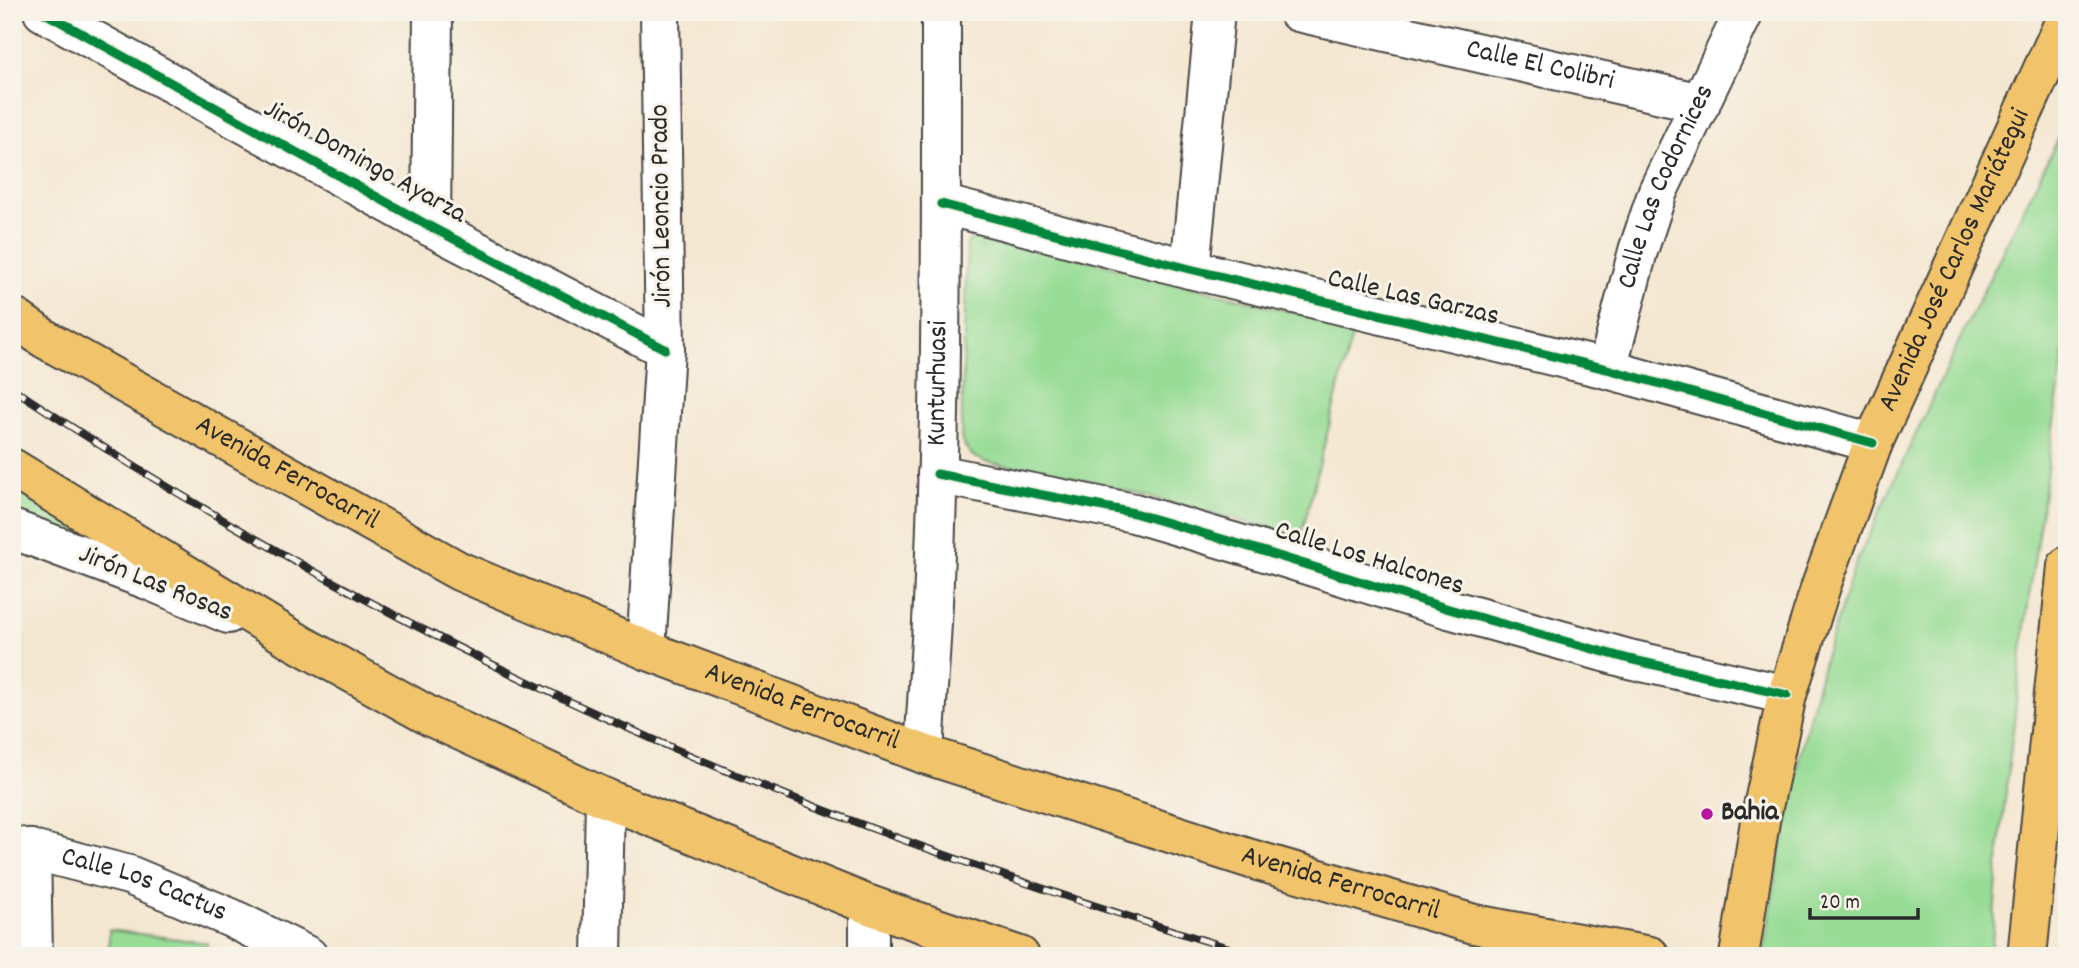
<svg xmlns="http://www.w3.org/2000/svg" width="2079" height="968" font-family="Dekko,sans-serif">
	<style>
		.green { fill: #97dc95; stroke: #618460; stroke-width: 2 }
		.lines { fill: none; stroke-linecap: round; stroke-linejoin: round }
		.minor-casing { stroke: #494744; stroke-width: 42 }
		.major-casing { stroke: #494744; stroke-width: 42 }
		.minor { stroke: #fff; stroke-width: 38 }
		.major { stroke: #f1c36a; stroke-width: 38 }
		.rail-casing { stroke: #2b2b2b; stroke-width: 8 }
		.rail { stroke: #f7f3e8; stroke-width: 5; stroke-dasharray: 16; stroke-linecap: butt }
		.cycleway-casing { stroke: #f7f3e8; stroke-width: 13 }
		.cycleway { stroke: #00873e; stroke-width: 9 }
		.poi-dot { fill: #b5179e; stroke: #f7f3e8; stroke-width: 2.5 }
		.labels { text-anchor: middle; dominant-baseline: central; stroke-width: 6; stroke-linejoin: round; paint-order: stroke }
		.street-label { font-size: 28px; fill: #2b2b2b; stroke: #f7f3e8 }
		.poi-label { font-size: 28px; font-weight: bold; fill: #2b2b2b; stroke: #f7f3e8; text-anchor: start }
	</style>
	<rect width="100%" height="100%" fill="#f7f3e8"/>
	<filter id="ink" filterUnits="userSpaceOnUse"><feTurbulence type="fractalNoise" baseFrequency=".0143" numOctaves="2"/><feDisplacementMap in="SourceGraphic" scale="14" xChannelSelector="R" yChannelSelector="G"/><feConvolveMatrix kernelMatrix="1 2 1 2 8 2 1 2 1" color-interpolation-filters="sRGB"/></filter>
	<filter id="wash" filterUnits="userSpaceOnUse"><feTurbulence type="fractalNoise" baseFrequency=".00686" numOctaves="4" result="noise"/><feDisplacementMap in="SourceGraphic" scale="28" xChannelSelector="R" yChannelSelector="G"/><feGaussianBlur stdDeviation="1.57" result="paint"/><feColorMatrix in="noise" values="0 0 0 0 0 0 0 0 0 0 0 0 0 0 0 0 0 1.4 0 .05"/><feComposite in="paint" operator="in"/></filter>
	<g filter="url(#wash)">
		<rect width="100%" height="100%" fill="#f4e7d1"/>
		<!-- green -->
		<g class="green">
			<path d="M 2067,121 L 2067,330 L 2025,626 L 1999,852 L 1991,956 L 1763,955 L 1779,857 L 1799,758 L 1824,660 L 1855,565 L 1967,324 Z"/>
			<path d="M 982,233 L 1354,328 L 1301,536 L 1061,474 L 986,462 L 974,457 L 966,448 L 961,439 L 967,243 L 974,237 Z"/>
			<path d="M 12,479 L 186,587 L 12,516 Z"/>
			<path d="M 109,930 L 207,943 L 207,956 L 109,956 Z"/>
		</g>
	</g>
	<g filter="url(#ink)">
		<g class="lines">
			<defs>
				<g id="minor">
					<path d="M 43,12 L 431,227 L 665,349"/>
					<path id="s1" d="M 1298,12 L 1701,103"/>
					<path d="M 941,204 L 1190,269 L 1607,369 L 1873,443"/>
					<path d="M 431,227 L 433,12"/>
					<path d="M 1190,269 L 1215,12"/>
					<path id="s2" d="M 1607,369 L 1638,251 L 1658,191 L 1744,12"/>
					<path d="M 937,474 L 1134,513 L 1246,546 L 1449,609 L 1629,659 L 1787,695"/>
					<path d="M 12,529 L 148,580 L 228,614"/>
					<path d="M 646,650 L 665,349 L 660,12"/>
					<path id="s3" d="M 924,754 C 927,696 932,638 934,579 C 942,391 941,201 941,12"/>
					<path id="s4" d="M 12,845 L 129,875 L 231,918 L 308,956"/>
					<path d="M 31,849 L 33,956"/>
					<path d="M 602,956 L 605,798"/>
					<path d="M 869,956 L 869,905"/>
				</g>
				<g id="major">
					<path id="s5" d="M 12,316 L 45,339 L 459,571 L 646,650 L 924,754 L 1251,859 L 1474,924 L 1650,956"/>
					<path d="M 12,468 L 298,643 L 431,717 L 605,798 L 869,905 L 1020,956"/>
					<path id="s6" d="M 1739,956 L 1760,821 L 1787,695 L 1821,586 L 1873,443 L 2067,16"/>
					<path d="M 2027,956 L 2067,566"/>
				</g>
			</defs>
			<!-- minor casing -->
			<use href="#minor" class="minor-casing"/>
			<!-- major casing -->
			<use href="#major" class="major-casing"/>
			<!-- minor -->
			<use href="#minor" class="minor"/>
			<!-- major -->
			<use href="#major" class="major"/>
			<defs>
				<path id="rail" d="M 12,388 C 264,556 542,701 824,810 C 965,865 1110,912 1255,956"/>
			</defs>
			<!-- rail casing -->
			<use href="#rail" class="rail-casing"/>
			<!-- rail -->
			<use href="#rail" class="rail"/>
			<defs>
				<g id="cycleway">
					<path d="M 43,12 L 431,227 L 665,349"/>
					<path d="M 941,204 L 1190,269 L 1607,369 L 1873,443"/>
					<path d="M 937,474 L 1134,513 L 1246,546 L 1449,609 L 1629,659 L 1787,695"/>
				</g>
			</defs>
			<!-- cycleway casing -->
			<use href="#cycleway" class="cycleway-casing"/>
			<!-- cycleway -->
			<use href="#cycleway" class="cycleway"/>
		</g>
	</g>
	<!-- markers -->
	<circle class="poi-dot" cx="1707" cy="814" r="7"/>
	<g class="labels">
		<!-- street labels -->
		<g class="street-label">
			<text stroke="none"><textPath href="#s1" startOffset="248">Calle El Colibri</textPath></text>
			<text transform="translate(364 163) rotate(29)">Jirón Domingo Ayarza</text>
			<text stroke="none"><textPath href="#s2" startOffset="192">Calle Las Codornices</textPath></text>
			<text transform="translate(663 206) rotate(-91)">Jirón Leoncio Prado</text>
			<text stroke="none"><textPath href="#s6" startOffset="732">Avenida José Carlos Mariátegui</textPath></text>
			<text transform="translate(1413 299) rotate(13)">Calle Las Garzas</text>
			<text stroke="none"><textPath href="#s3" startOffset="371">Kunturhuasi</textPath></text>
			<text stroke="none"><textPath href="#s5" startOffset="317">Avenida Ferrocarril</textPath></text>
			<text transform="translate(1369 560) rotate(17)">Calle Los Halcones</text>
			<text transform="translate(155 585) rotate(22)">Jirón Las Rosas</text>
			<text stroke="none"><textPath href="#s5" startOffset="884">Avenida Ferrocarril</textPath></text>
			<text stroke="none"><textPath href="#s5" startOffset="1451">Avenida Ferrocarril</textPath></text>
			<text stroke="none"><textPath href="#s4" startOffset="138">Calle Los Cactus</textPath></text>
		</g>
		<!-- poi labels -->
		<g class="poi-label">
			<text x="1721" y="814">Bahia</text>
		</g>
	</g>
	<!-- margin -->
	<rect width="2079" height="968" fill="none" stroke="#f7f3e8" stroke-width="42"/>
	<!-- scale -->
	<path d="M1810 908v10h108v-10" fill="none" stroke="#2b2b2b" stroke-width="3.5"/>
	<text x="1820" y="908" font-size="21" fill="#2b2b2b" stroke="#f7f3e8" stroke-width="5" paint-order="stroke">20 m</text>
</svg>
